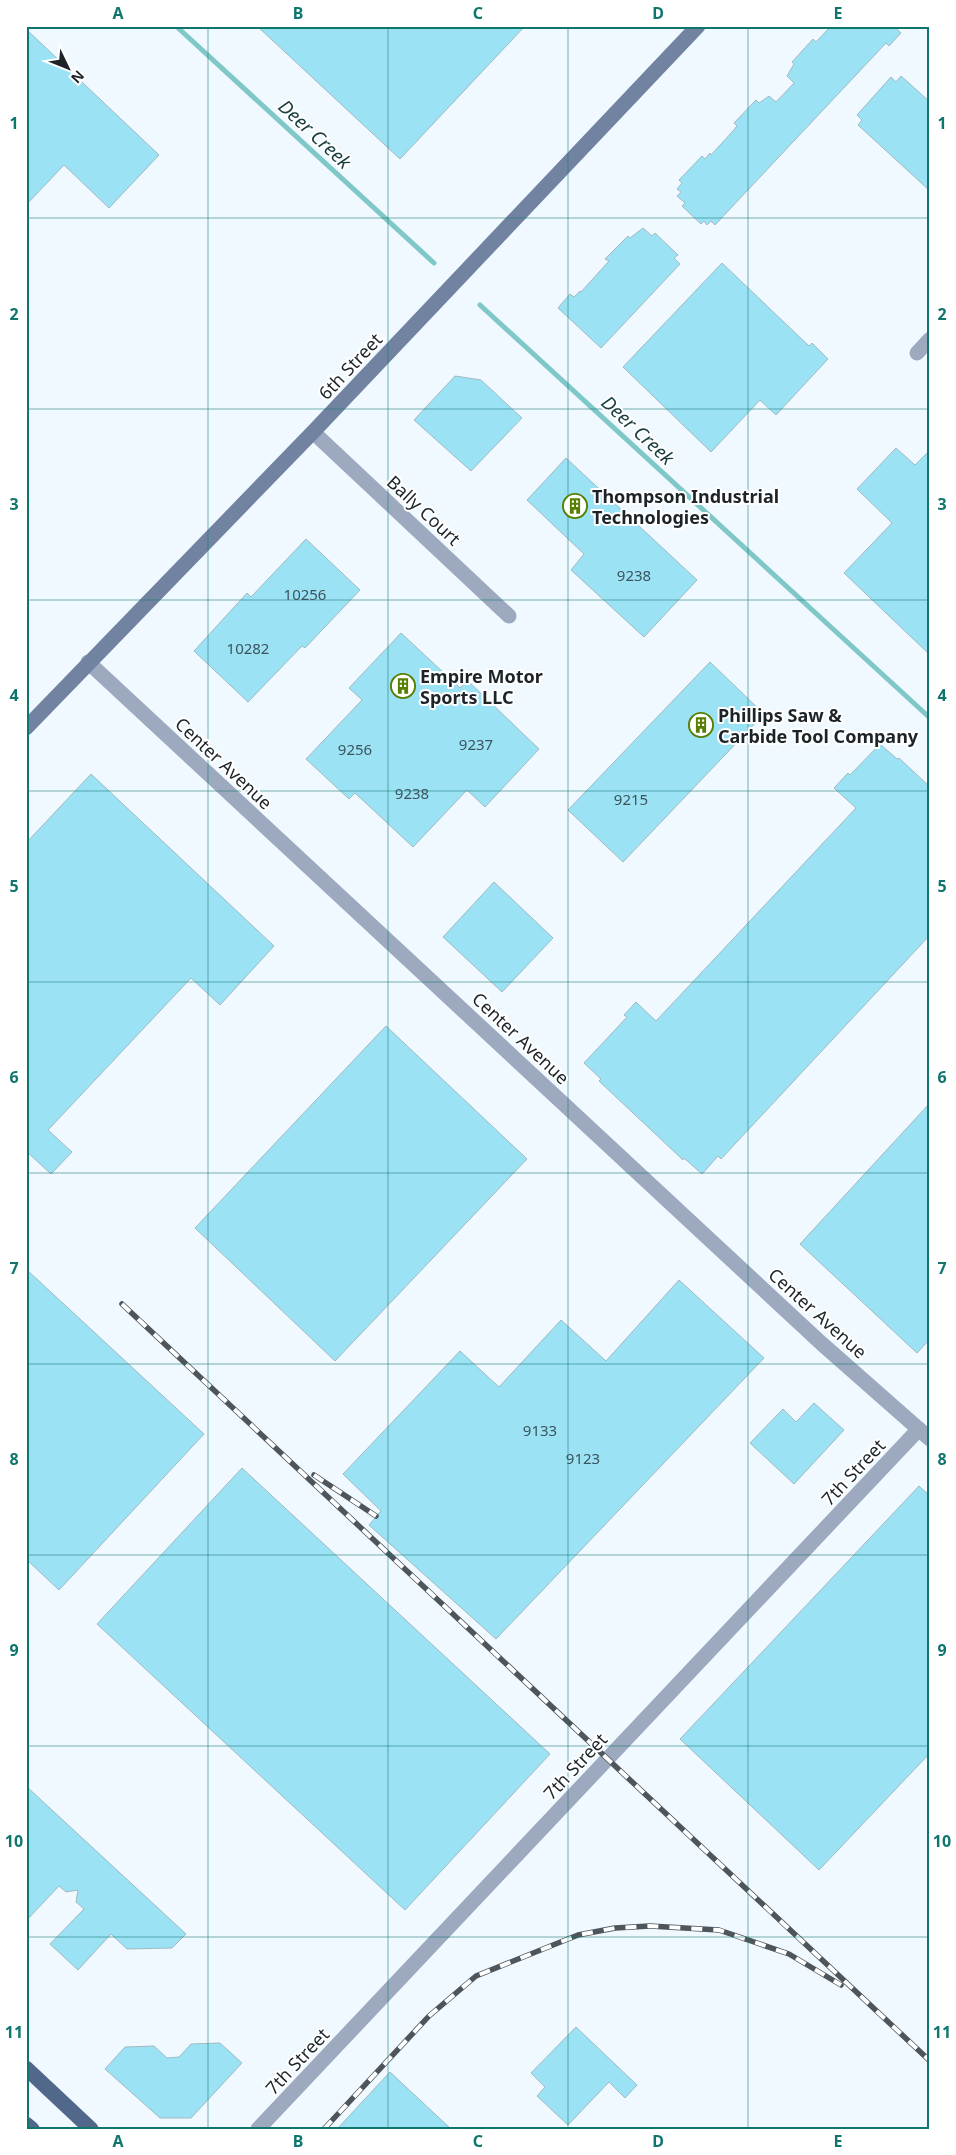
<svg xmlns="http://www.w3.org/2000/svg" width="956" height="2155" font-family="'Noto Sans',sans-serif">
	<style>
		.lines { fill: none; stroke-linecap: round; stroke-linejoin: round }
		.stream { stroke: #7fc8c7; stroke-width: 5 }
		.building { fill: #9ce2f5; stroke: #a0bac1 }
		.street { stroke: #9ca9be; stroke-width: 15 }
		.secondary { stroke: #7183a1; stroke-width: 15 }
		.primary { stroke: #52688b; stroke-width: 15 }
		.rail-casing { stroke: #4e565b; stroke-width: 5.5 }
		.rail { stroke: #fff; stroke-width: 4; stroke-dasharray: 11; stroke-linecap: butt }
		.grid { fill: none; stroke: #0f766e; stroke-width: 1; stroke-opacity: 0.55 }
		.labels { text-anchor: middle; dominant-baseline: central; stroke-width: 4; stroke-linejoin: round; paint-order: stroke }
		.number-label { font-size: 15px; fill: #3c545c }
		.street-label { font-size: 18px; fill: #1c2429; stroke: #fff }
		.poi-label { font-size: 18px; font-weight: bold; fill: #1c2429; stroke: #fff; text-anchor: start }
		.water-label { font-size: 19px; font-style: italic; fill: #1c4040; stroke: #fff }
		.neatline { fill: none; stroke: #0f766e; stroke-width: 2 }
		.grid-label { font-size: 16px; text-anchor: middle; font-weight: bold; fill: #0f766e }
	</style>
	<rect width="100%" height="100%" fill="#f0f9ff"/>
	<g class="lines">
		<!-- stream -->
		<g class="stream">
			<path d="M 176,26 L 434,263"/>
			<path d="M 480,305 L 930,718"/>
		</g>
	</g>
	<!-- building -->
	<g class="building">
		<path d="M 257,26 L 525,26 L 400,159 Z"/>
		<path d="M 831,26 L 894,26 L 901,33 L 889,46 L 886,43 L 715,225 L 711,221 L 707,225 L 704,221 L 701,224 L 682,206 L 685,203 L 677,196 L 681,192 L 677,189 L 682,183 L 679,180 L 702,156 L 705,159 L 710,153 L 711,155 L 733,131 L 737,126 L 734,123 L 756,100 L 759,103 L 769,96 L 776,102 L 794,83 L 787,76 L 794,64 L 792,62 L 813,39 L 816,42 Z"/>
		<path d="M 26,29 L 159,155 L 109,208 L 64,165 L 26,205 Z"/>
		<path d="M 901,76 L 930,102 L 930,191 L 858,125 L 862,120 L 857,115 L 891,77 L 896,82 Z"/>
		<path d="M 643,228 L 652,236 L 655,233 L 678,255 L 674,258 L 680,264 L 601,348 L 558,308 L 570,294 L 574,297 L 580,291 L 581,292 L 609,261 L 605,259 L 628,236 L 630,238 Z"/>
		<path d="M 722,263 L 809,346 L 812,343 L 828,359 L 776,415 L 760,400 L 711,452 L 623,367 Z"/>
		<path d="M 455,376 L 481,380 L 522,418 L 471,471 L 414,420 Z"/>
		<path d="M 896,448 L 915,465 L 930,450 L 930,655 L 844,573 L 892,523 L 857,489 Z"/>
		<path d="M 566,458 L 697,580 L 644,637 L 571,570 L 584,554 L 527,500 Z"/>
		<path d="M 306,539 L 360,590 L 305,648 L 302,646 L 248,702 L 194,651 L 247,593 L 251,597 Z"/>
		<path d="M 401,633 L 460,688 L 467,680 L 539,749 L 485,807 L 467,790 L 413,847 L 355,793 L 349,799 L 306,759 L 362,700 L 349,688 Z"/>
		<path d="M 710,662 L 764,714 L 623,862 L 568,810 Z"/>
		<path d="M 880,744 L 897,759 L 899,758 L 930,787 L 930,935 L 721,1159 L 718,1156 L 702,1174 L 684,1158 L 683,1160 L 599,1081 L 601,1079 L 584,1063 L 627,1017 L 624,1015 L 636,1002 L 656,1021 L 856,808 L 834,788 L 848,773 L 850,775 Z"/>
		<path d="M 91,774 L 274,946 L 220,1005 L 191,978 L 48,1130 L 72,1152 L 51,1174 L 26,1151 L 26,843 Z"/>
		<path d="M 494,882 L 553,938 L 502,992 L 443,937 Z"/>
		<path d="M 386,1026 L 527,1159 L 335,1361 L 195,1228 Z"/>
		<path d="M 930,1103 L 930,1339 L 917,1353 L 800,1244 Z"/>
		<path d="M 26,1269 L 204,1434 L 59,1590 L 26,1559 Z"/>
		<path d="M 679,1280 L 764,1358 L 496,1639 L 369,1525 L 381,1511 L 343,1474 L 460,1351 L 499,1387 L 561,1320 L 606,1361 Z"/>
		<path d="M 814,1403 L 844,1430 L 794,1484 L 750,1443 L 783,1409 L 796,1422 Z"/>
		<path d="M 242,1468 L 550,1754 L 405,1910 L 97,1624 Z"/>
		<path d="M 919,1486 L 930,1496 L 930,1753 L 819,1870 L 680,1739 Z"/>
		<path d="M 26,1786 L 186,1934 L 172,1948 L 127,1949 L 111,1934 L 78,1970 L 50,1944 L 84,1909 L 76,1902 L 78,1890 L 66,1892 L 59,1886 L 26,1921 Z"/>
		<path d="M 576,2027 L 637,2085 L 625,2098 L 609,2082 L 568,2125 L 537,2096 L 545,2087 L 531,2073 Z"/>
		<path d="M 220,2043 L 242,2063 L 191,2118 L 160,2118 L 105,2069 L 125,2047 L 154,2046 L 167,2058 L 179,2057 L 191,2044 Z"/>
		<path d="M 390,2072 L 451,2129 L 337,2129 Z"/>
	</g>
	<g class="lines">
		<!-- street -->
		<g class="street">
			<path d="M 917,353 L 930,339"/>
			<path d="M 313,432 L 509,616"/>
			<path d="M 88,662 L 821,1343 L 930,1439"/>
			<path d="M 258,2129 L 919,1429"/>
		</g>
		<!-- secondary -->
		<path class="secondary" d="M 26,728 L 313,432 L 698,26"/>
		<!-- primary -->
		<g class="primary">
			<path d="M 26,2068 L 91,2129"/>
			<path d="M 26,2124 L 32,2129"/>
		</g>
		<defs>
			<g id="rail">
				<path d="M 122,1304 L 930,2061"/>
				<path d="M 314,1475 L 376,1516"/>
				<path d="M 324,2129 L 429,2016 L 476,1976 L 578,1935 L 615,1928 L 650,1926 L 719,1930 L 789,1954 L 841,1985"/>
			</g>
		</defs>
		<!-- rail casing -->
		<use href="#rail" class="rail-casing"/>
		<!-- rail -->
		<use href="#rail" class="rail"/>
	</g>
	<!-- grid -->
	<path class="grid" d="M 208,26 L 208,2129M 388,26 L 388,2129M 568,26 L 568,2129M 748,26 L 748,2129M 26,218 L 930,218M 26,409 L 930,409M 26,600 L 930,600M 26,791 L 930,791M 26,982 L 930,982M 26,1173 L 930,1173M 26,1364 L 930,1364M 26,1555 L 930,1555M 26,1746 L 930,1746M 26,1937 L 930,1937"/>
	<!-- icons -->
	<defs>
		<symbol id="building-ring" viewBox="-11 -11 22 22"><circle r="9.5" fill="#fff" stroke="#578002" stroke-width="1.5"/><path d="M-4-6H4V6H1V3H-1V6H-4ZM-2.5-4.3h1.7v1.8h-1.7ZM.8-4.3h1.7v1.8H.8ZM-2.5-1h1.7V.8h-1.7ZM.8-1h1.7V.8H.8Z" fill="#578002"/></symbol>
	</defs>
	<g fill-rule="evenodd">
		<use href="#building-ring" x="561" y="492" width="28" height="28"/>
		<use href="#building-ring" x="389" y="672" width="28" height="28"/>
		<use href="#building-ring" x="687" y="711" width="28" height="28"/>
	</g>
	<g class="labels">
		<!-- number labels -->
		<g class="number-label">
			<text x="634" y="575">9238</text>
			<text x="305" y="594">10256</text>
			<text x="248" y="648">10282</text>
			<text x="476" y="744">9237</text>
			<text x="355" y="749">9256</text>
			<text x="412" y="793">9238</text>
			<text x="631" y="799">9215</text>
			<text x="540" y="1430">9133</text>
			<text x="583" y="1458">9123</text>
		</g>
		<!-- street labels -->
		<g class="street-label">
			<text transform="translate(350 366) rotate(-47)">6th Street</text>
			<text transform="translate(424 510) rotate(43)">Bally Court</text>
			<text transform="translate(224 763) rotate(43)">Center Avenue</text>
			<text transform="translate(521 1038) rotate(43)">Center Avenue</text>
			<text transform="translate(818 1313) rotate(42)">Center Avenue</text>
			<text transform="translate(853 1472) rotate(-47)">7th Street</text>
			<text transform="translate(575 1766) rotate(-47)">7th Street</text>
			<text transform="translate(297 2061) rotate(-47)">7th Street</text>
		</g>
		<!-- poi labels -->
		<g class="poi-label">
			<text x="592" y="496">Thompson Industrial<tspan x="592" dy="21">Technologies</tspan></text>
			<text x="420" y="676">Empire Motor<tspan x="420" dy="21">Sports LLC</tspan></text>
			<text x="718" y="715">Phillips Saw &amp;<tspan x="718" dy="21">Carbide Tool Company</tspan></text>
		</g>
		<!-- water labels -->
		<g class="water-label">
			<text transform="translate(315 134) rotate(43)">Deer Creek</text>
			<text transform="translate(638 430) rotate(43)">Deer Creek</text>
		</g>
	</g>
	<!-- border -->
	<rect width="956" height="2155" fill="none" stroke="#ffffff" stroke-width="55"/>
	<!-- north arrow -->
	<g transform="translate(68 68) rotate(133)" stroke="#ffffff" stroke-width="4" paint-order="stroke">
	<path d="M0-4L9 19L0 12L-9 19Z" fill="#1c2429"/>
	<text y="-8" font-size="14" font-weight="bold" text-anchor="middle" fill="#1c2429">N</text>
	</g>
	<rect x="28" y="28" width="900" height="2100" class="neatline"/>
	<g class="grid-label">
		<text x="118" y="19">A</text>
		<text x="298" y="19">B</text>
		<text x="478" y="19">C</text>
		<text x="658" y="19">D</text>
		<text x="838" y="19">E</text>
		<text x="14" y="129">1</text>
		<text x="942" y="129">1</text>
		<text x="14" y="320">2</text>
		<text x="942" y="320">2</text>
		<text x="14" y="510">3</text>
		<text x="942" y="510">3</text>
		<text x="14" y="701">4</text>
		<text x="942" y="701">4</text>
		<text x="14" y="892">5</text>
		<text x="942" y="892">5</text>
		<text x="14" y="1083">6</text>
		<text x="942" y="1083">6</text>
		<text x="14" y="1274">7</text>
		<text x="942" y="1274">7</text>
		<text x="14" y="1465">8</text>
		<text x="942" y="1465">8</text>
		<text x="14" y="1656">9</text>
		<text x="942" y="1656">9</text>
		<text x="14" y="1847">10</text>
		<text x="942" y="1847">10</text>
		<text x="14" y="2038">11</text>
		<text x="942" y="2038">11</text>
		<text x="118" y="2147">A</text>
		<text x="298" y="2147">B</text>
		<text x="478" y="2147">C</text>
		<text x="658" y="2147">D</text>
		<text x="838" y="2147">E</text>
	</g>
</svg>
